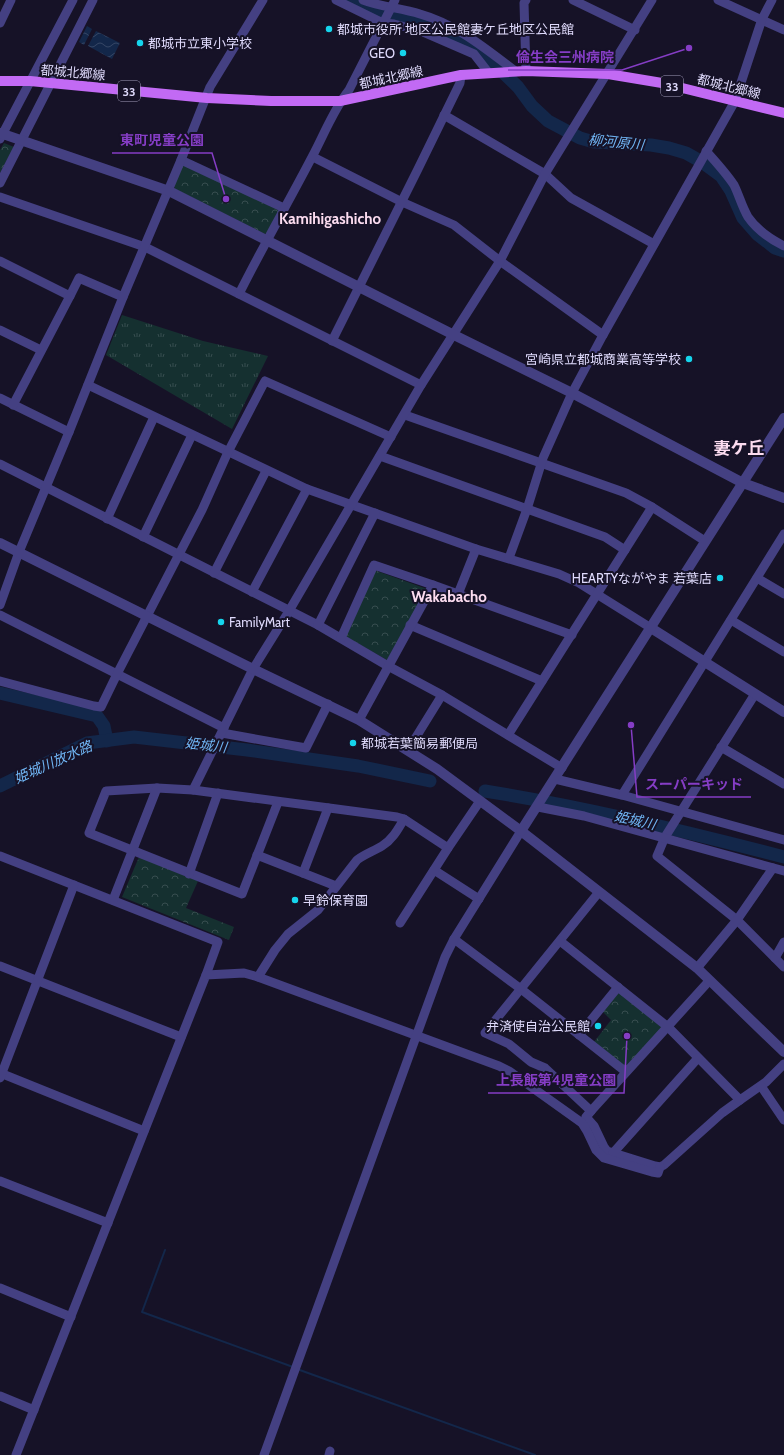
<svg xmlns="http://www.w3.org/2000/svg" width="784" height="1455" font-family="Cabin,'Noto Sans JP',sans-serif">
	<style>
		.grass { fill: url(#grass-tufts) }
		.park { fill: url(#park-crowns) }
		.water { fill: url(#water-waves) }
		.lines { fill: none; stroke-linecap: round; stroke-linejoin: round }
		.stream { stroke: #13274a; stroke-width: 2 }
		.river { stroke: #13274a; stroke-width: 13 }
		.minor { stroke: #444082; stroke-width: 9 }
		.tertiary { stroke: #444082; stroke-width: 10 }
		.primary { stroke: #c26af4; stroke-width: 10 }
		.poi-dot { fill: #15d5ed; stroke: #161227; stroke-width: 1.5 }
		.labels { text-anchor: middle; dominant-baseline: central; stroke-width: 4; stroke-linejoin: round; paint-order: stroke }
		.shield { fill: #161227; stroke: #a39ebc; stroke-width: 1 }
		.shield-label { font-size: 12px; font-weight: bold; fill: #dfdafc }
		.poi-label { font-size: 13px; fill: #dfdafc; stroke: #161227; text-anchor: start }
		.street-label { font-size: 13px; fill: #dfdafc; stroke: #161227 }
		.water-label { font-size: 14px; font-style: italic; fill: #70b5f4; stroke: #161227 }
		.quarter-label { font-size: 15px; font-weight: bold; fill: #fcdcf0; stroke: #161227 }
		.district-label { font-size: 17px; font-weight: bold; fill: #fcdcf0; stroke: #161227 }
		.leader { fill: none; stroke: #853dc5; stroke-width: 1.5 }
		.callout-dot { fill: #853dc5; stroke: #161227; stroke-width: 1.5 }
		.callout-label { font-size: 14px; text-anchor: middle; font-weight: bold; fill: #853dc5; stroke: #161227; stroke-width: 4; stroke-linejoin: round; paint-order: stroke }
	</style>
	<defs>
		<pattern id="grass-tufts" width="24" height="20" patternUnits="userSpaceOnUse"><rect width="24" height="20" fill="#153030"/><path d="M3 7l-1-3M5 7V3M7 7l1-3M15 17l-1-3M17 17v-4M19 17l1-3" fill="none" stroke="#374d4f"/></pattern>
		<pattern id="park-crowns" width="20" height="18" patternUnits="userSpaceOnUse"><rect width="20" height="18" fill="#153030"/><path d="M2 6a3 3 0 1 1 6 0M12 15a3 3 0 1 1 6 0" fill="none" stroke="#374d4f"/></pattern>
		<pattern id="water-waves" width="16" height="10" patternUnits="userSpaceOnUse"><rect width="16" height="10" fill="#13274a"/><path d="M0 5q4-4 8 0t8 0" fill="none" stroke="#354665"/></pattern>
	</defs>
	<rect width="100%" height="100%" fill="#161227"/>
	<!-- grass -->
	<path class="grass" d="M 122,315 L 203,341 L 268,356 L 232,429 L 106,355 Z"/>
	<!-- park -->
	<g class="park">
		<path d="M 4,143 L 14,147 L 0,173 L 0,150 Z"/>
		<path d="M 183,165 L 279,210 L 267,233 L 265,234 L 175,189 L 174,186 Z"/>
		<path d="M 374,570 L 427,589 L 387,660 L 345,636 Z"/>
		<path d="M 139,857 L 198,881 L 186,908 L 234,927 L 229,940 L 122,897 Z"/>
		<path d="M 616,993 L 621,993 L 661,1025 L 661,1029 L 628,1066 L 624,1066 L 594,1042 L 611,1020 L 602,1011 Z"/>
	</g>
	<!-- water -->
	<g class="water">
		<path d="M 87,26 L 92,29 L 84,45 L 79,42 Z"/>
		<path d="M 96,31 L 120,43 L 112,59 L 88,46 Z"/>
	</g>
	<g class="lines">
		<!-- stream -->
		<g class="stream">
			<path d="M 165,1250 L 142,1312 L 293,1367"/>
			<path d="M 297,1369 L 535,1455"/>
		</g>
		<!-- river -->
		<g class="river">
			<path d="M 351,0 L 363,7 L 387,14 L 426,21 L 468,42 L 487,57 L 518,87 L 532,106 L 548,121 L 580,138 L 594,142 L 651,145 L 669,148 L 686,153 L 702,162 L 721,176 L 731,191 L 743,218 L 757,234 L 775,248 L 784,251"/>
			<path d="M 0,693 L 97,716 L 104,726 L 107,741"/>
			<path d="M 0,786 L 87,743 L 134,737 L 247,750 L 358,766 L 430,781"/>
			<path d="M 485,791 C 586,807 685,831 784,857"/>
		</g>
		<!-- minor -->
		<g class="minor">
			<path d="M 336,0 L 383,23 L 394,24 L 421,31 L 474,54 L 488,72"/>
			<path d="M 363,0 C 381,7 401,8 420,14 C 456,24 486,49 515,71"/>
			<path d="M 526,0 L 524,3 L 526,71"/>
			<path d="M 573,0 L 635,30"/>
			<path d="M 718,0 L 784,30"/>
			<path d="M 0,23 L 11,0"/>
			<path d="M 444,115 L 545,174 L 571,198 L 654,244"/>
			<path d="M 0,139 L 73,0"/>
			<path d="M 706,151 C 716,162 726,173 734,185 C 739,195 742,207 748,217 C 757,230 770,239 784,246"/>
			<path d="M 313,157 L 402,202 L 454,225 L 500,261 L 603,335"/>
			<path d="M 181,160 L 284,208"/>
			<path d="M 0,183 L 93,0"/>
			<path d="M 0,197 L 145,247 L 421,385"/>
			<path d="M 0,261 L 70,296 L 79,278 L 123,297"/>
			<path d="M 239,294 C 262,248 288,203 312,157 C 324,135 333,110 349,90 L 395,0"/>
			<path d="M 0,330 L 41,350"/>
			<path d="M 332,341 L 418,169 L 460,83 L 461,75"/>
			<path d="M 88,385 L 307,489 L 476,549 L 559,574 L 579,583 L 651,628"/>
			<path d="M 0,398 L 69,432"/>
			<path d="M 13,405 L 70,296"/>
			<path d="M 405,415 L 626,493 L 652,507 L 705,541"/>
			<path d="M 380,456 L 605,537 L 625,550"/>
			<path d="M 0,464 L 318,625 L 388,666 L 442,695 L 562,768"/>
			<path d="M 107,519 L 154,417"/>
			<path d="M 143,537 L 192,435"/>
			<path d="M 509,558 L 527,509 L 543,458 L 572,393 L 603,335 L 735,101 L 762,19 L 772,0"/>
			<path d="M 214,573 L 266,471"/>
			<path d="M 757,578 L 784,594"/>
			<path d="M 252,592 L 307,489"/>
			<path d="M 458,594 L 476,549"/>
			<path d="M 0,605 L 19,552 L 69,432 L 123,297 L 181,160 L 210,87 L 263,0"/>
			<path d="M 0,615 L 224,728"/>
			<path d="M 731,620 L 784,652"/>
			<path d="M 318,625 L 375,513"/>
			<path d="M 410,625 L 542,681"/>
			<path d="M 341,638 L 374,565 L 433,585"/>
			<path d="M 0,681 L 94,706 L 101,707 L 117,674 L 202,510 L 228,452 L 265,381 L 391,437"/>
			<path d="M 755,694 L 665,837 L 657,856 L 737,920 L 784,967"/>
			<path d="M 359,720 L 433,585 L 572,635"/>
			<path d="M 222,733 L 306,748 L 328,704"/>
			<path d="M 508,735 L 652,507"/>
			<path d="M 721,747 L 784,784"/>
			<path d="M 408,750 L 442,695"/>
			<path d="M 555,779 L 622,795 L 784,840"/>
			<path d="M 193,790 L 253,669 L 289,611 L 421,385 L 500,261 L 545,174 L 652,0"/>
			<path d="M 622,795 L 784,534"/>
			<path d="M 278,802 L 242,894 L 89,833 L 106,791 L 157,788 L 193,790 L 397,817 L 404,819 L 448,848 L 480,801"/>
			<path d="M 538,807 L 584,816 L 784,871"/>
			<path d="M 257,855 L 336,886"/>
			<path d="M 0,856 L 218,942 L 206,975"/>
			<path d="M 434,870 L 479,899"/>
			<path d="M 303,873 L 328,808"/>
			<path d="M 189,874 L 218,793"/>
			<path d="M 599,892 L 485,1033 L 509,1044 L 531,1062 L 545,1068 L 591,1111 L 586,1117 L 594,1126 L 604,1147 L 607,1151 L 655,1166 L 660,1167 L 664,1165 L 722,1113 L 740,1100"/>
			<path d="M 113,900 L 157,788"/>
			<path d="M 400,923 L 448,848"/>
			<path d="M 454,939 L 521,989 L 626,1072"/>
			<path d="M 560,941 L 668,1027 L 740,1100 L 766,1082 L 784,1064"/>
			<path d="M 775,958 L 784,942"/>
			<path d="M 0,966 L 181,1037"/>
			<path d="M 697,968 L 737,920 L 773,868"/>
			<path d="M 258,977 L 275,950 L 288,934 L 318,910 L 357,860 C 365,854 374,851 382,846 C 393,839 398,829 404,819"/>
			<path d="M 579,1035 L 618,987"/>
			<path d="M 0,1073 L 144,1131"/>
			<path d="M 0,1078 L 74,885"/>
			<path d="M 761,1086 L 784,1120"/>
			<path d="M 591,1111 L 709,981"/>
			<path d="M 613,1153 L 698,1058"/>
			<path d="M 0,1181 L 108,1223"/>
			<path d="M 0,1288 L 71,1317"/>
			<path d="M 0,1396 L 34,1410"/>
			<path d="M 16,1455 L 206,975 L 244,973 L 258,977 L 499,1066 L 509,1071 L 582,1123 L 587,1131 L 596,1150 L 604,1158 L 652,1172 L 658,1173 L 660,1167"/>
			<path d="M 264,1455 L 445,957 L 454,939 L 521,831"/>
			<path d="M 329,1455 L 330,1451"/>
		</g>
		<!-- tertiary -->
		<g class="tertiary">
			<path d="M 0,133 L 169,191 L 452,334 L 572,393 L 743,483 L 784,498"/>
			<path d="M 0,543 L 253,669 L 359,720 L 437,769 L 521,831 L 697,968 L 784,1052"/>
			<path d="M 651,628 L 784,712"/>
			<path d="M 521,831 L 784,418"/>
		</g>
		<!-- primary -->
		<path class="primary" d="M 0,81 L 30,81 L 207,98 L 271,101 L 340,101 L 461,75 L 526,71 L 608,74 L 662,83 L 784,113"/>
	</g>
	<!-- markers -->
	<g class="poi-dot">
		<circle cx="329" cy="29" r="4"/>
		<circle cx="140" cy="43" r="4"/>
		<circle cx="403" cy="53" r="4"/>
		<circle cx="689" cy="359" r="4"/>
		<circle cx="720" cy="578" r="4"/>
		<circle cx="221" cy="622" r="4"/>
		<circle cx="353" cy="743" r="4"/>
		<circle cx="295" cy="900" r="4"/>
		<circle cx="598" cy="1026" r="4"/>
	</g>
	<g class="labels">
		<!-- shield labels -->
		<g class="shield">
			<rect x="661" y="76" width="22" height="20" rx="3"/>
			<rect x="118" y="81" width="22" height="20" rx="3"/>
		</g>
		<g class="shield-label">
			<text x="672" y="86">33</text>
			<text x="129" y="91">33</text>
		</g>
		<!-- poi labels -->
		<g class="poi-label">
			<text x="337" y="29">都城市役所 地区公民館妻ケ丘地区公民館</text>
			<text x="148" y="43">都城市立東小学校</text>
			<text x="395" y="53" text-anchor="end">GEO</text>
			<text x="681" y="359" text-anchor="end">宮崎県立都城商業高等学校</text>
			<text x="712" y="578" text-anchor="end">HEARTYながやま 若葉店</text>
			<text x="229" y="622">FamilyMart</text>
			<text x="361" y="743">都城若葉簡易郵便局</text>
			<text x="303" y="900">早鈴保育園</text>
			<text x="590" y="1026" text-anchor="end">弁済使自治公民館</text>
		</g>
		<!-- street labels -->
		<g class="street-label">
			<text transform="translate(73 72) rotate(5)">都城北郷線</text>
			<text transform="translate(391 77) rotate(-12)">都城北郷線</text>
			<text transform="translate(729 86) rotate(14)">都城北郷線</text>
		</g>
		<!-- water labels -->
		<g class="water-label">
			<text transform="translate(616 142) rotate(6)">柳河原川</text>
			<text transform="translate(206 745) rotate(7)">姫城川</text>
			<text transform="translate(53 762) rotate(-24)">姫城川放水路</text>
			<text transform="translate(635 820) rotate(13)">姫城川</text>
		</g>
		<!-- quarter labels -->
		<g class="quarter-label">
			<text x="330" y="219">Kamihigashicho</text>
			<text x="449" y="597">Wakabacho</text>
		</g>
		<!-- district labels -->
		<g class="district-label">
			<text x="739" y="448">妻ケ丘</text>
		</g>
	</g>
	<!-- callouts -->
	<path class="leader" d="M689 48L622 70H508M226 199L212 153H112M631 725L637 797H751M627 1036L624 1093H488"/>
	<g class="callout-dot">
		<circle cx="689" cy="48" r="4"/>
		<circle cx="226" cy="199" r="4"/>
		<circle cx="631" cy="725" r="4"/>
		<circle cx="627" cy="1036" r="4"/>
	</g>
	<g class="callout-label">
		<text x="565" y="62">倫生会三州病院</text>
		<text x="162" y="145">東町児童公園</text>
		<text x="694" y="789">スーパーキッド</text>
		<text x="556" y="1085">上長飯第4児童公園</text>
	</g>
</svg>
